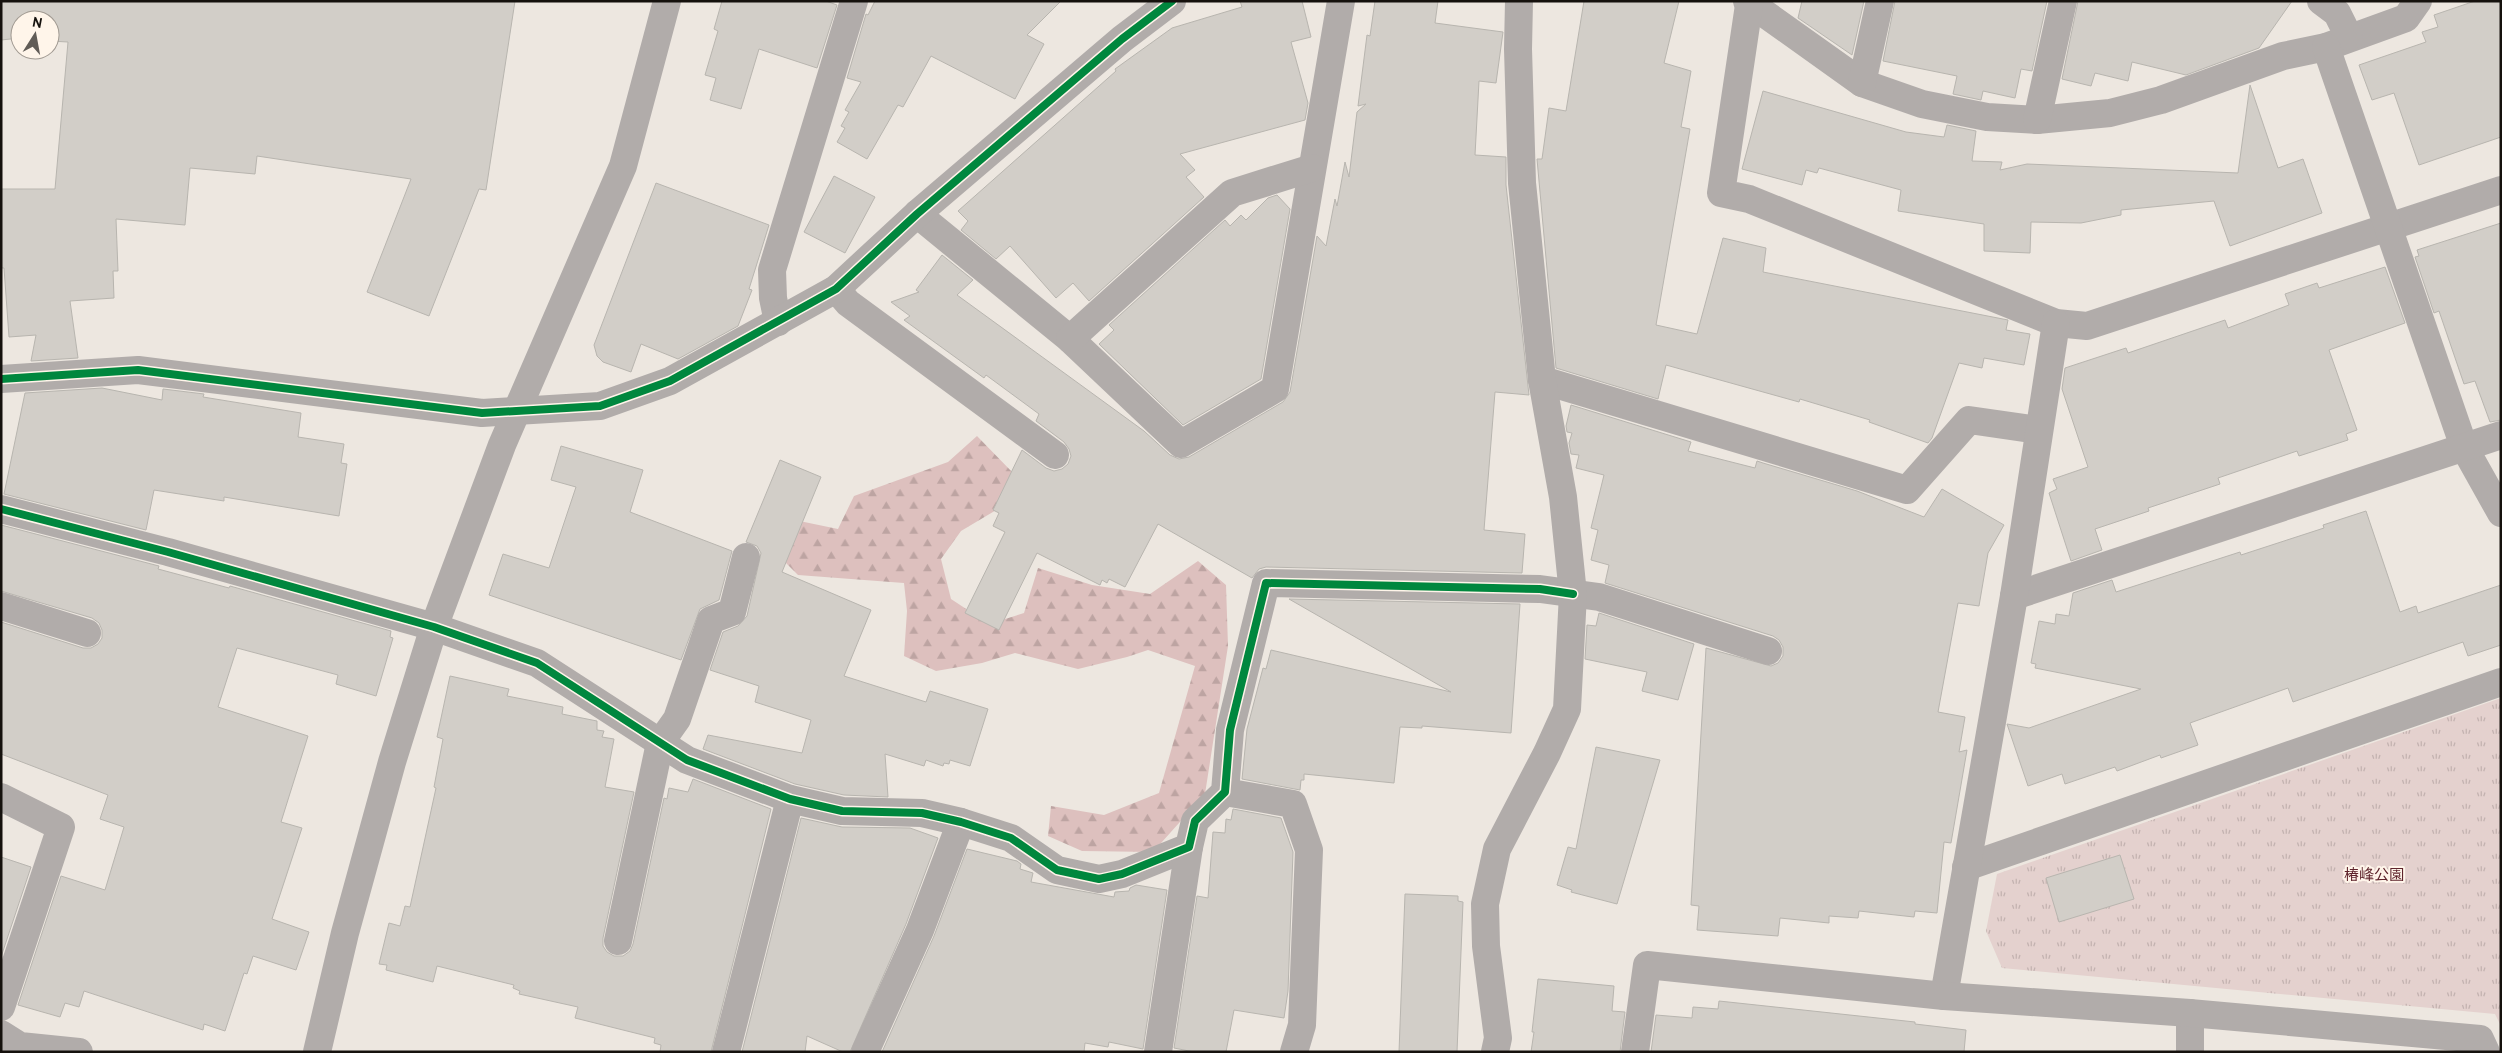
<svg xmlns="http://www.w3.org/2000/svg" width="2502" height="1053" font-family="Overpass,'Noto Sans JP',sans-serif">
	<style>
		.forest { fill: url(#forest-firs) }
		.park { fill: url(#park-tufts) }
		.building { fill: #d2cec8; stroke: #b8b5af }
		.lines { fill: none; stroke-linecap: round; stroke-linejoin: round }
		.minor { stroke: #b1acaa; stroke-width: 28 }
		.cycleway-casing { stroke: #fff5ea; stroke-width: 11 }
		.cycleway { stroke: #00873e; stroke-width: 8 }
		.labels { text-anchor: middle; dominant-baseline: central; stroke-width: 4; stroke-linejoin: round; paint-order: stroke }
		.park-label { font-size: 15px; fill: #5e232b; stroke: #fff5ea }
	</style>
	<defs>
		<pattern id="forest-firs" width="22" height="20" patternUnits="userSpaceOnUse" patternTransform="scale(1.25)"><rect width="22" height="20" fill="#ddc0be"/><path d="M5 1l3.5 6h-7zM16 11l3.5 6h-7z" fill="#bda4a2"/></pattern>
		<pattern id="park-tufts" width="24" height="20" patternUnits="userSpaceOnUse" patternTransform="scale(1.25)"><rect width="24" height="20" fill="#e4d1ce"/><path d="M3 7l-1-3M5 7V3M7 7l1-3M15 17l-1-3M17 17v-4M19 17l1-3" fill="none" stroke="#c3b2b0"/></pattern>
	</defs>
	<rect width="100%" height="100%" fill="#ede7e0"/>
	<!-- forest -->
	<path class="forest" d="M 977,436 L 1014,474 L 1008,503 L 961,531 L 941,559 L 951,599 L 989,624 L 1024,613 L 1038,568 L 1092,585 L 1150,594 L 1198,561 L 1226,585 L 1228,646 L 1205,794 L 1153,852 L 1082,851 L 1048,836 L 1051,806 L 1104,815 L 1159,793 L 1195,666 L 1148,650 L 1127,657 L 1078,669 L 1015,653 L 982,663 L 936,671 L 904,656 L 907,611 L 904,583 L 798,575 L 763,540 L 785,518 L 838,529 L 854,496 L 948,462 Z"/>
	<!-- park -->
	<path class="park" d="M 2501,698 L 2501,1026 L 2495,1014 L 2002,968 L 1986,931 L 1997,874 Z"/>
	<!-- building -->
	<g class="building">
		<path d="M 1,1 L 515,1 L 486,190 L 479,189 L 429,316 L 367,292 L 411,179 L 257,156 L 255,174 L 190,168 L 185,225 L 116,219 L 118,271 L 113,271 L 114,298 L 70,301 L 78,358 L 31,361 L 36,335 L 9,337 L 4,268 L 1,268 L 1,189 L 55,189 L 68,42 L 50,41 L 50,20 L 20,20 L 20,38 L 1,40 Z"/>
		<path d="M 722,1 L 826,1 L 837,5 L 817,68 L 759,49 L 741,109 L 710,100 L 716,78 L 705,75 L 718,31 L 714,29 Z"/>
		<path d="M 875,1 L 1061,1 L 1027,35 L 1044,44 L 1015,99 L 931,56 L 903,107 L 898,105 L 867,159 L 837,142 L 845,128 L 841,126 L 849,112 L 845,110 L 861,82 L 847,78 L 866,14 L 868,15 Z"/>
		<path d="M 1240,1 L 1302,1 L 1311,37 L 1291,42 L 1308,103 L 1305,120 L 1180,154 L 1195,170 L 1186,177 L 1204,197 L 1089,301 L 1073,283 L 1056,298 L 1010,246 L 996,259 L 961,230 L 968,221 L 958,211 L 1116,71 L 1115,69 L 1172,28 L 1242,7 Z"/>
		<path d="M 1375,1 L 1438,1 L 1435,23 L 1503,32 L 1496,83 L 1479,81 L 1475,155 L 1506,157 L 1506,185 L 1529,395 L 1495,392 L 1484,530 L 1525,534 L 1522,573 L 1266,567 L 1259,569 L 1252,578 L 1158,524 L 1125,587 L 1109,579 L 1107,583 L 1102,580 L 1100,585 L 1037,553 L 999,630 L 965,613 L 1005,532 L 993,526 L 999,513 L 993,510 L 1022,450 L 1046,468 L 1054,471 L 1062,469 L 1068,464 L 1071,456 L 1069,449 L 1064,442 L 1036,421 L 1039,414 L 986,375 L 984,378 L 904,320 L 910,316 L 891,302 L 919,292 L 916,290 L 942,255 L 973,280 L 957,295 L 1144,431 L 1170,455 L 1179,459 L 1189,457 L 1283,402 L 1290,392 L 1317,236 L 1326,246 L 1335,199 L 1337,206 L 1345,162 L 1349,177 L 1357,112 L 1366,104 L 1358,106 L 1367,35 L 1370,36 Z"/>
		<path d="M 1584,1 L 1679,1 L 1664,63 L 1691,71 L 1681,127 L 1690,129 L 1656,325 L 1697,334 L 1723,238 L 1766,248 L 1763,272 L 2008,320 L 2006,330 L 2030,334 L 2024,365 L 1984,358 L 1982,368 L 1959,363 L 1932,438 L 1928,443 L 1869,422 L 1870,420 L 1800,399 L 1799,402 L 1666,365 L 1658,399 L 1556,368 L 1537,159 L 1542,159 L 1549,108 L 1566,111 Z"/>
		<path d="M 1802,1 L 1864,1 L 1852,55 L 1798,18 Z"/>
		<path d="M 1895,1 L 2047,1 L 2032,71 L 2021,69 L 2015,98 L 1983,91 L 1981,100 L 1953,94 L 1957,76 L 1883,61 Z"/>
		<path d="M 2078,1 L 2292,1 L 2259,48 L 2186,75 L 2132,62 L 2128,81 L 2095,73 L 2091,86 L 2062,79 Z"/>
		<path d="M 2475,1 L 2501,1 L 2501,137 L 2419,165 L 2394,93 L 2372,100 L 2359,65 L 2426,42 L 2422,32 L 2438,27 L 2434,15 Z"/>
		<path d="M 2250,85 L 2278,168 L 2303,159 L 2322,213 L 2230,246 L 2214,201 L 2121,210 L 2121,215 L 2081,223 L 2031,222 L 2030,253 L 1984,251 L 1984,224 L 1898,211 L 1901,190 L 1819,168 L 1817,173 L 1806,170 L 1802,185 L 1742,169 L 1763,91 L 1906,132 L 1944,137 L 1947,125 L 1976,131 L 1972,161 L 2002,162 L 2000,170 L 2027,164 L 2238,173 Z"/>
		<path d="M 834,176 L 875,197 L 845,253 L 804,232 Z"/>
		<path d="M 656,183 L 769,225 L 749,289 L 752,290 L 738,326 L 678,359 L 641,344 L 631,372 L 603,362 L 597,356 L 594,345 Z"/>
		<path d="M 1277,195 L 1290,209 L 1261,379 L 1183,425 L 1099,344 L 1114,330 L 1109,325 L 1225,220 L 1230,226 L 1241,215 L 1246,220 L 1268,198 Z"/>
		<path d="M 2501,223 L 2501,420 L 2490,422 L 2475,381 L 2464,384 L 2439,311 L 2434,313 L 2415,257 L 2419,256 L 2417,250 Z"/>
		<path d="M 2385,267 L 2405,323 L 2329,350 L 2357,430 L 2346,434 L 2348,440 L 2299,456 L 2297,451 L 2218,478 L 2220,484 L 2148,508 L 2149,511 L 2095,529 L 2102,550 L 2071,561 L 2049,493 L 2057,489 L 2053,479 L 2088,467 L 2062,389 L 2065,368 L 2126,348 L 2128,353 L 2225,320 L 2228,328 L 2289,305 L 2285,294 L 2317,283 L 2319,288 Z"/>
		<path d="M 102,388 L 162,400 L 163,389 L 204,394 L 203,397 L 301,413 L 298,437 L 344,444 L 341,463 L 347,464 L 339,516 L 224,497 L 224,501 L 154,490 L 146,530 L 4,494 L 25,393 Z"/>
		<path d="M 1571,405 L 1691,442 L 1688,451 L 1755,468 L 1757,461 L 1763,463 L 1857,491 L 1924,517 L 1942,489 L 2004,525 L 1988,553 L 1979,606 L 1958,603 L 1938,712 L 1965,717 L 1959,752 L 1967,750 L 1951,843 L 1944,842 L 1937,913 L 1915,911 L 1914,917 L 1859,911 L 1858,918 L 1829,916 L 1829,923 L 1780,918 L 1778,936 L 1697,930 L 1699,906 L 1691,905 L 1706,648 L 1771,666 L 1778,663 L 1783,656 L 1783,647 L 1779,640 L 1773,636 L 1605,583 L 1609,565 L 1591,560 L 1598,530 L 1591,528 L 1604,475 L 1576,468 L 1579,455 L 1571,454 L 1569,443 L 1572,433 L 1567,432 L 1566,426 Z"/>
		<path d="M 561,446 L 643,470 L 630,512 L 732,551 L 719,600 L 700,609 L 681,660 L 489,595 L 503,554 L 549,568 L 576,487 L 551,480 Z"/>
		<path d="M 780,460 L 821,477 L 782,572 L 871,610 L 844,676 L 926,702 L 930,691 L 988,709 L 970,766 L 950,760 L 949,764 L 944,763 L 943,766 L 926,760 L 924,766 L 885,754 L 888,797 L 844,795 L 795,784 L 703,749 L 708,735 L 802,753 L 811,720 L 755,702 L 759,686 L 710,670 L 723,632 L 738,626 L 747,616 L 761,553 L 757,546 L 746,542 Z"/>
		<path d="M 2366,511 L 2400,612 L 2416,606 L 2418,613 L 2501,585 L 2501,645 L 2468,656 L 2463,642 L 2293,702 L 2288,688 L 2190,723 L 2198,745 L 2161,758 L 2160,755 L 2117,771 L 2115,767 L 2065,784 L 2062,774 L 2028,786 L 2007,724 L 2029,728 L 2141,689 L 2035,668 L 2036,664 L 2031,663 L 2039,621 L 2055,624 L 2056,614 L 2069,616 L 2073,593 L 2112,580 L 2116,592 L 2240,552 L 2241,555 L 2324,528 L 2323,525 Z"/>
		<path d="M 1,525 L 159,566 L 158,569 L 229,588 L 230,586 L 391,631 L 390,637 L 393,638 L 376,696 L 336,684 L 338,675 L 237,648 L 218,707 L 308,736 L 281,822 L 302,828 L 272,919 L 309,932 L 296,970 L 253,956 L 247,974 L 244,973 L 225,1031 L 204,1024 L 203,1030 L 84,991 L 79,1007 L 65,1003 L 60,1017 L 18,1005 L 61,876 L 105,890 L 124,827 L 100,819 L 108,795 L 1,754 L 1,622 L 83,648 L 91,648 L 98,644 L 102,638 L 102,630 L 99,623 L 92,618 L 1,591 Z"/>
		<path d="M 1289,599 L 1520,604 L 1511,733 L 1422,726 L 1422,728 L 1400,727 L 1394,783 L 1304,774 L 1304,780 L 1301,780 L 1300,790 L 1242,779 L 1247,729 L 1263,668 L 1266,669 L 1271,650 L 1451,692 Z"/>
		<path d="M 1599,613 L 1694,644 L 1678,700 L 1642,691 L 1647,672 L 1585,659 L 1587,625 L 1596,626 Z"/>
		<path d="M 450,676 L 509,689 L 507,696 L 563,707 L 562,714 L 597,721 L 597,730 L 604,731 L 602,737 L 614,739 L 605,787 L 634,792 L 603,938 L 603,946 L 607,952 L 614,956 L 623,956 L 630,951 L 633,944 L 664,798 L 667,799 L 669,788 L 688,792 L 693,779 L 771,809 L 711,1052 L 660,1052 L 661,1045 L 654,1043 L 655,1038 L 575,1018 L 578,1007 L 519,994 L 520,991 L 513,988 L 514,985 L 437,966 L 433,982 L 386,970 L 387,965 L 379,964 L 389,923 L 400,926 L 405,906 L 410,907 L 436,788 L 434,787 L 443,739 L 437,737 Z"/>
		<path d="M 1596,747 L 1660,760 L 1617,904 L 1571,892 L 1572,890 L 1557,885 L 1568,847 L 1576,849 Z"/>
		<path d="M 1233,809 L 1281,818 L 1293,852 L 1288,991 L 1284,1018 L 1234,1010 L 1226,1052 L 1194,1052 L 1174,1048 L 1197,896 L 1208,898 L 1213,832 L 1225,833 L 1226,819 L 1231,820 Z"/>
		<path d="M 801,818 L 842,827 L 910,828 L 938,838 L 906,924 L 850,1052 L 843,1052 L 807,1036 L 805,1052 L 742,1052 Z"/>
		<path d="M 967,849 L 1017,861 L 1021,864 L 1020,869 L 1033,873 L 1031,882 L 1114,897 L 1115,892 L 1129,891 L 1130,888 L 1136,885 L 1167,890 L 1143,1049 L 1109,1042 L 1108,1047 L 1085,1043 L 1084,1052 L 882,1052 L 934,936 Z"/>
		<path d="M 2120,855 L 2134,899 L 2059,922 L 2046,878 Z"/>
		<path d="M 1,857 L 31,867 L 1,957 Z"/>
		<path d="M 1405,894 L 1458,896 L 1458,901 L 1463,902 L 1457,1052 L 1399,1052 Z"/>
		<path d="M 1538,979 L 1614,986 L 1612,1011 L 1625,1012 L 1620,1052 L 1531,1052 L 1534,1032 L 1532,1032 Z"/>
		<path d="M 1719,1001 L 1915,1022 L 1915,1024 L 1966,1030 L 1964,1052 L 1651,1052 L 1656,1015 L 1692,1018 L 1693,1007 L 1718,1009 Z"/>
	</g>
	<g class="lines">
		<!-- minor -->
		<g class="minor">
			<path d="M 1747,1 L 1862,83 L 1922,104 L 1987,117 L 2037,120 L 2110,113 L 2161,100 L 2283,56 L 2326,47 L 2406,18 L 2418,1"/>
			<path d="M 2321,1 L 2337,13 L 2349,37"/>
			<path d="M 1749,5 L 1721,193 L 1749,199 L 2056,323 L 2087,326 L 2501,190"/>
			<path d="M 2326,47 L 2464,447 L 2501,513"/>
			<path d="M 1862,83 L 1880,1"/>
			<path d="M 2037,120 L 2063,1"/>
			<path d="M 917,214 L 1070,339 L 1181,444 L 1275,389 L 1341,1"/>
			<path d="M 836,289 L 848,303 L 1055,455"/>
			<path d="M 778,322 L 773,298 L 772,270 L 854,1"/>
			<path d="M 1070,339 L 1232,193 L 1312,168"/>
			<path d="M 1,379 L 138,370 L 482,413 L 600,406 L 670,381 L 836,289 L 917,214 L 1122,39 L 1172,1"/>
			<path d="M 1542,380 L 1907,490 L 1969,420 L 2039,430"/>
			<path d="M 1,509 L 168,552 L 434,627 L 537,663 L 687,760 L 790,799 L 842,811 L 922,813 L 961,822 L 1011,838 L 1057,870 L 1099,879 L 1122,874 L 1189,847 L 1195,821 L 1225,792 L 1230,730 L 1266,583 L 1540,589 L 1599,597 L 1768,651"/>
			<path d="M 2014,596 L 2501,435"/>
			<path d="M 1,606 L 87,633"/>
			<path d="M 1225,792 L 1293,804 L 1309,850 L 1302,1025 L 1294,1052"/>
			<path d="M 1,797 L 61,827 L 1,1007"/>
			<path d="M 1966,867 L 2501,682"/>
			<path d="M 618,941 L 660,743 L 677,719 L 711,620 L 732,612 L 746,557"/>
			<path d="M 1944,996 L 2014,596 L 2056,323"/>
			<path d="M 2190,1013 L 2190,1052"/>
			<path d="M 1,1034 L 20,1046 L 79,1052"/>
			<path d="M 317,1052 L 345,933 L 392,762 L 434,627 L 502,445 L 623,166 L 667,1"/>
			<path d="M 726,1052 L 790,799"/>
			<path d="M 865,1052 L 920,930 L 961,822"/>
			<path d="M 1158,1052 L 1189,847"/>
			<path d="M 1495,1052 L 1498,1038 L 1486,946 L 1485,904 L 1497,849 L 1547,753 L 1567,709 L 1573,594 L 1563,497 L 1542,380 L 1522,183 L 1518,49 L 1519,1"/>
			<path d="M 1635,1052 L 1647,965 L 1944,996 L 2190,1013 L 2480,1039 L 2486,1052"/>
		</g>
		<defs>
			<g id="cycleway">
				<path d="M 1,379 L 138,370 L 482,413 L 600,406 L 670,381 L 836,289 L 917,214 L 1122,39 L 1172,1"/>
				<path d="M 1,509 L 168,552 L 434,627 L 537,663 L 687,760 L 790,799 L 842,811 L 922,813 L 961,822 L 1011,838 L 1057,870 L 1099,879 L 1122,874 L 1189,847 L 1195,821 L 1225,792 L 1230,730 L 1266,583 L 1540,589 L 1573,594"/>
			</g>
		</defs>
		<!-- cycleway casing -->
		<use href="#cycleway" class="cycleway-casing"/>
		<!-- cycleway -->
		<use href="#cycleway" class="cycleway"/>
	</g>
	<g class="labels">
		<!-- park labels -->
		<g class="park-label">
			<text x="2374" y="876">椿峰公園</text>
		</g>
	</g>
	<!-- border -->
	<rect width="2502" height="1053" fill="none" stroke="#15110d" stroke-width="5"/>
	<!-- north arrow -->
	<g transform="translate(35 35) rotate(11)"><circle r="24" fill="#fff5ea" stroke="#a19a92"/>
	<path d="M0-4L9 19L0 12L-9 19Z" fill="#615c57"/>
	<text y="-8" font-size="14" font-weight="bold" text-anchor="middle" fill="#15110d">N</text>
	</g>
</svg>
